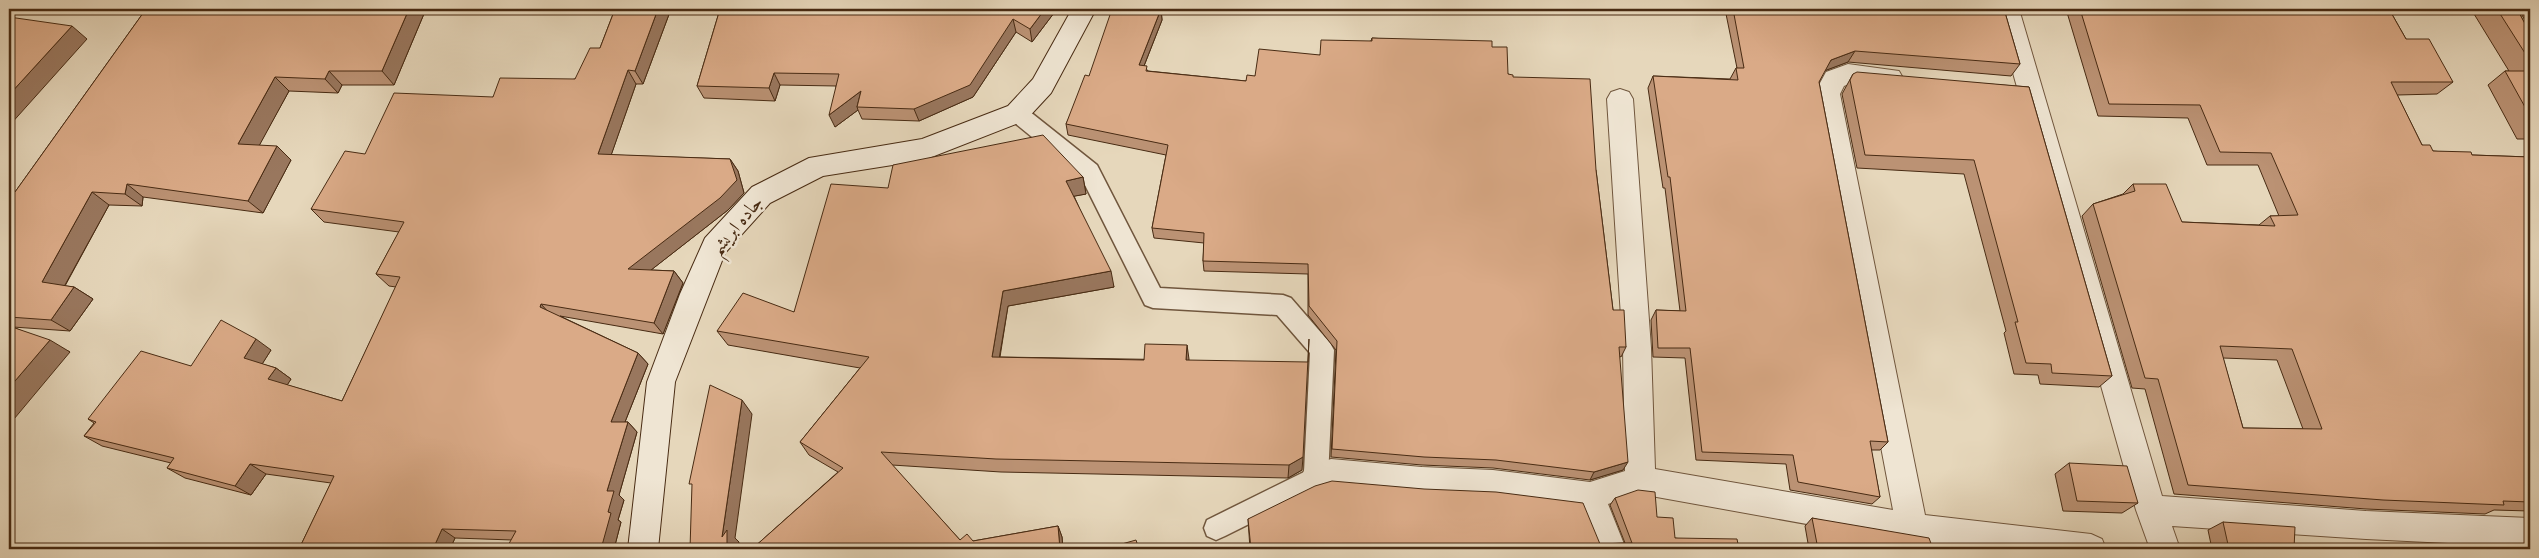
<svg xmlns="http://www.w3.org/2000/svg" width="2539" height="558" font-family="Vollkorn,Amiri,serif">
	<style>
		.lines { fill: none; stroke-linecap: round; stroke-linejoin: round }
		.service-casing { stroke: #70563d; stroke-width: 3 }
		.minor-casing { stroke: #70563d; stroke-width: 2 }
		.secondary-casing { stroke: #482b13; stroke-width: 2 }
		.service { fill: #efe5d3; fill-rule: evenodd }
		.minor { fill: #efe5d3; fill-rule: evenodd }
		.secondary { fill: #efe5d3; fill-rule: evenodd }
		.wall { fill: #bb9274; stroke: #482b13; fill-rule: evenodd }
		.shaded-wall { fill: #99775e; stroke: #482b13 }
		.building { fill: #daaa87; stroke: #482b13; fill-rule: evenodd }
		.labels { text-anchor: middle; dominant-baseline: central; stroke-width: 5; stroke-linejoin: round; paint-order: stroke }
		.street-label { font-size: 19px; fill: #482b13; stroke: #efe5d3 }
	</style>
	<rect width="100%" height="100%" fill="#e6d7bb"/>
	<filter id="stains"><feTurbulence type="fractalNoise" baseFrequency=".004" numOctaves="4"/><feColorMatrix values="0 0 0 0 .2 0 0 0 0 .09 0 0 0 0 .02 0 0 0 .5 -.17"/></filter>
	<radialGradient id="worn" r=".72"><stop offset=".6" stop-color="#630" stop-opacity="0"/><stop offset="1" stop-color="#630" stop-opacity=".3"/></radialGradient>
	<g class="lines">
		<defs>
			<path id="service" d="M 1017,105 L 1024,107 L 1097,165 L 1160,288 L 1283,295 L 1291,298 L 1330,343 L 1334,350 L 1328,478 L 1325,486 L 1225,536 L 1216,540 L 1207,536 L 1204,528 L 1207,520 L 1304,472 L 1310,353 L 1277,315 L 1153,308 L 1145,305 L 1081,177 L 1010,119 L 1007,113 L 1010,107 Z"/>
			<g id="minor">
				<path d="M 1995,9 L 2019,9 L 2162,496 L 2366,511 L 2530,518 L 2530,547 L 2366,539 L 2172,526 L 2180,549 L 2150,549 L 2136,510 Z"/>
				<path d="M 1848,64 L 1899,71 L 1903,78 L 1899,85 L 1890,88 L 1849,84 L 1844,86 L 1840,94 L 1925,515 L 2091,534 L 2102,539 L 2106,549 L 1969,549 L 1912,543 L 1640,494 L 1608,504 L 1626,549 L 1596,549 L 1580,509 L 1493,498 L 1422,495 L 1331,487 L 1316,492 L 1305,488 L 1301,478 L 1305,468 L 1331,459 L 1422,467 L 1493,470 L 1590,482 L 1625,471 L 1623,348 L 1607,99 L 1611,92 L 1620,89 L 1629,92 L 1633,99 L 1651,348 L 1655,469 L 1893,510 L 1814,94 L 1826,72 Z"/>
			</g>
			<path id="secondary" d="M 1072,9 L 1096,9 L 1051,93 L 1026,120 L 924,160 L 823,176 L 770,203 L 725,253 L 675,382 L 658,549 L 628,549 L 647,382 L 680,294 L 705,238 L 752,187 L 809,158 L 922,139 L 1008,106 L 1033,79 Z"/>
		</defs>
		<!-- service casing -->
		<use href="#service" class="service-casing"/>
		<!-- minor casing -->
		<use href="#minor" class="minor-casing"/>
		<!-- secondary casing -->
		<use href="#secondary" class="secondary-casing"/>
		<!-- service -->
		<use href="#service" class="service"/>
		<!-- minor -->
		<use href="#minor" class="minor"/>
		<!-- secondary -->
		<use href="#secondary" class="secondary"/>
	</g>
	<!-- wall -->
	<g class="wall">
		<path d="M 146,9 L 426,9 L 394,85 L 342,85 L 338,93 L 289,91 L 259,145 L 291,160 L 263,213 L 143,197 L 142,206 L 109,205 L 65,286 L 74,287 L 93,299 L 70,331 L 13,327 L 70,352 L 12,327 L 9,327 L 9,191 L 15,192 Z"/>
		<path d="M 615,9 L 671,9 L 643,84 L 636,84 L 611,155 L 730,159 L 738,171 L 744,193 L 728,210 L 651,270 L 674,271 L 683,283 L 663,334 L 560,316 L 638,353 L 648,364 L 625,422 L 628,422 L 637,432 L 619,495 L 624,500 L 618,520 L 621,522 L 614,549 L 506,549 L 512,540 L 455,538 L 450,549 L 299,549 L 331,483 L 266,474 L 251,495 L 185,478 L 167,468 L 171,463 L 102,446 L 84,436 L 94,423 L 88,419 L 191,366 L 271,350 L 262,364 L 276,368 L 291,379 L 287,385 L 342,401 L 396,287 L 389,286 L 376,274 L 399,232 L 324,222 L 311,209 L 365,154 L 493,97 L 575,79 L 600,48 Z"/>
		<path d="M 720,9 L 1057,9 L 1032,42 L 1016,32 L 973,97 L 919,121 L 862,119 L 858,110 L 835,127 L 836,86 L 780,85 L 775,101 L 704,98 L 697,86 Z"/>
		<path d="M 1161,9 L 1162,20 L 1144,66 L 1148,71 L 1246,81 L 1255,76 L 1320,55 L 1371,41 L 1372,38 L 1492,47 L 1508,74 L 1513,77 L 1596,170 L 1613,310 L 1626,347 L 1621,357 L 1619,356 L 1623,470 L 1590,480 L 1493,468 L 1422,465 L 1331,457 L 1336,350 L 1308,315 L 1308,274 L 1204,271 L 1203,261 L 1204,243 L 1154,238 L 1152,228 L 1166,155 L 1068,135 L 1066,124 L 1089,76 Z"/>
		<path d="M 1725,9 L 2004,9 L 2020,64 L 2011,76 L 1848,62 L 1824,71 L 1819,82 L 1888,442 L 1880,450 L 1871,450 L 1880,497 L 1872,504 L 1790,490 L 1786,464 L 1696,460 L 1685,358 L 1653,357 L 1651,320 L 1656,310 L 1680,311 L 1665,188 L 1663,188 L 1648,88 L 1653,76 L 1730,79 L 1736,68 L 1737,68 Z"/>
		<path d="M 2066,9 L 2389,9 L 2406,39 L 2453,82 L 2437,94 L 2397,95 L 2422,145 L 2433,151 L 2472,155 L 2530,157 L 2530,511 L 2494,510 L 2485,514 L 2366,509 L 2174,494 L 2145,389 L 2132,388 L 2082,216 L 2093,204 L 2123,194 L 2133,184 L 2182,222 L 2259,225 L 2270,216 L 2279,216 L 2258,165 L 2207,165 L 2188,118 L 2098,116 ZM 2223,358 L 2277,360 L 2303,429 L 2243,428 Z"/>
		<path d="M 2471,9 L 2517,9 L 2530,33 L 2530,139 L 2517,139 L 2488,85 L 2505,71 L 2509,71 Z"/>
		<path d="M 2518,9 L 2530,9 L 2530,28 Z"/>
		<path d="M 1853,74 L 2029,87 L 2112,376 L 2099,387 L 2040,384 L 2038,375 L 2014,374 L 2004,333 L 2006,331 L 1964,174 L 1857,168 L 1842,94 Z"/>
		<path d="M 1083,177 L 1086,194 L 1074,196 L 1114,287 L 1008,306 L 1000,357 L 1189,360 L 1302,470 L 1288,478 L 1001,472 L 892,465 L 960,540 L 973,541 L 1058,526 L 1062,537 L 1063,549 L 752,549 L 838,472 L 809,455 L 800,442 L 860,368 L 728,345 L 717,331 L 794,312 L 888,188 Z"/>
		<path d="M 2069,463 L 2138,503 L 2122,513 L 2063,511 L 2055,474 Z"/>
		<path d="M 1615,498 L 1657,517 L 1675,538 L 1739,549 L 1250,549 L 1248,519 L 1600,544 L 1625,543 L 1610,505 Z"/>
		<path d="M 1812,518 L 1933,549 L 1809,549 L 1805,526 Z"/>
		<path d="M 2223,522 L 2294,549 L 2212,549 L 2208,530 Z"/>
	</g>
	<!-- shaded-wall -->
	<g class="shaded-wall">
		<path d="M 409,9 L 426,9 L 394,85 L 382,71 Z"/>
		<path d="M 658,9 L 671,9 L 643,84 L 635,71 Z"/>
		<path d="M 1045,9 L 1057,9 L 1032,42 L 1030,29 Z"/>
		<path d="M 1161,9 L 1162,20 L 1140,76 L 1139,65 Z"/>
		<path d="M 1013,19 L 1016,32 L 973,97 L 919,121 L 914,109 Z"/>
		<path d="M 72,26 L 87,39 L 9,126 L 9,95 Z"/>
		<path d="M 1855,51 L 1848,62 L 1824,71 L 1831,60 Z"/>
		<path d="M 628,70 L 636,84 L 607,167 L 598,154 Z"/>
		<path d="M 329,71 L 342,85 L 338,93 L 325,79 Z"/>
		<path d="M 774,73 L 780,85 L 775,101 L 769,88 Z"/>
		<path d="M 275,77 L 289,91 L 253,157 L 238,144 Z"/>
		<path d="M 861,91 L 857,107 L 858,110 L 835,127 L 829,115 Z"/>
		<path d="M 277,146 L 291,160 L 263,213 L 248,201 Z"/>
		<path d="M 730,159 L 738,171 L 744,193 L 728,210 L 637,281 L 628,269 Z"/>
		<path d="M 1083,177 L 1086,194 L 1070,197 L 1066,181 Z"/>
		<path d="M 127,184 L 143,197 L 142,206 L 125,194 Z"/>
		<path d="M 92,192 L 109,205 L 60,294 L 42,282 Z"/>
		<path d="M 674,271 L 683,283 L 663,334 L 654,323 Z"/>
		<path d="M 1111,271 L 1114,287 L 1008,306 L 997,371 L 992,357 L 1003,291 Z"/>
		<path d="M 74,287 L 93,299 L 70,331 L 51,320 Z"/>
		<path d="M 541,304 L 551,315 L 540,307 Z"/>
		<path d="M 256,339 L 271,350 L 259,369 L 244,358 Z"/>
		<path d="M 50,340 L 70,352 L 9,425 L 9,388 Z"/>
		<path d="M 1187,345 L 1189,359 L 1188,374 L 1186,360 Z"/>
		<path d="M 638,353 L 648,364 L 621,432 L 611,422 Z"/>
		<path d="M 276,368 L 291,379 L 284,390 L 268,379 Z"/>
		<path d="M 742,400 L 752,414 L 735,538 L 739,542 L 738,549 L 727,549 L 722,537 Z"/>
		<path d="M 628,422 L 637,432 L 619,495 L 624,500 L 618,520 L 621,522 L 614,549 L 601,549 L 608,512 L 607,491 Z"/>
		<path d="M 1303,457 L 1302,470 L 1288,478 L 1289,465 Z"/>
		<path d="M 1628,462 L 1623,470 L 1590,480 L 1594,472 Z"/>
		<path d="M 250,464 L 266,474 L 251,495 L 235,486 Z"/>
		<path d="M 1058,526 L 1062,537 L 1063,549 L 1060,549 Z"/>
		<path d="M 442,529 L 455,538 L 450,549 L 433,549 Z"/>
	</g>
	<!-- building -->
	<g class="building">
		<path d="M 146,9 L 409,9 L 382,71 L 329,71 L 325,79 L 275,77 L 238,144 L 277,146 L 248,201 L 127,184 L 125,194 L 92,192 L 42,282 L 74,287 L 51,320 L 9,317 L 9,191 L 15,192 Z"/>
		<path d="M 615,9 L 658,9 L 635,71 L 628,70 L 598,154 L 730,159 L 737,180 L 720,198 L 628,269 L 674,271 L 654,323 L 541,304 L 540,307 L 638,353 L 611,422 L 628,422 L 607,491 L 614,491 L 608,512 L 611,513 L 601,549 L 506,549 L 516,531 L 442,529 L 433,549 L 299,549 L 334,476 L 250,464 L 235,486 L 167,468 L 174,458 L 84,436 L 96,422 L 88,419 L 141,351 L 191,366 L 221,320 L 256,339 L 244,358 L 276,368 L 268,379 L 342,401 L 400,277 L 376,274 L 404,222 L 311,209 L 345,151 L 365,154 L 394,93 L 493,97 L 500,78 L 575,79 L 590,48 L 600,48 Z"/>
		<path d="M 720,9 L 1045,9 L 1030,29 L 1013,19 L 970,85 L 914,109 L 857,107 L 861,91 L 829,115 L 839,74 L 774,73 L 769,88 L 697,86 Z"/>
		<path d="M 1112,9 L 1161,9 L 1139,65 L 1147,66 L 1146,71 L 1246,81 L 1247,75 L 1255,76 L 1259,49 L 1320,55 L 1321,40 L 1372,41 L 1372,38 L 1492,41 L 1492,47 L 1507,47 L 1508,74 L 1513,75 L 1513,77 L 1590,79 L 1596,170 L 1613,310 L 1624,310 L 1626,347 L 1619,347 L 1628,462 L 1594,472 L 1496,460 L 1424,457 L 1332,449 L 1337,341 L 1309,306 L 1308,264 L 1203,261 L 1204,233 L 1152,228 L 1168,145 L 1066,124 L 1085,75 L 1089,76 Z"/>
		<path d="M 1733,9 L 2004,9 L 2020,64 L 1855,51 L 1831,60 L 1819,82 L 1888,442 L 1870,441 L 1880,497 L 1798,482 L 1793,455 L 1702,452 L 1690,348 L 1658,348 L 1656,310 L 1686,311 L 1670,177 L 1668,177 L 1653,76 L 1738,80 L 1736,68 L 1744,68 Z"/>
		<path d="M 2080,9 L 2389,9 L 2406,39 L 2429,39 L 2453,82 L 2391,82 L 2422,145 L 2430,145 L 2433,151 L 2471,152 L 2472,155 L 2530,157 L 2530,502 L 2503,501 L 2504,505 L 2383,500 L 2188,485 L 2158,379 L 2145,378 L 2093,204 L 2135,191 L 2133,184 L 2166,184 L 2182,222 L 2275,226 L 2270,216 L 2298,215 L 2271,153 L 2220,152 L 2200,105 L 2109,104 ZM 2220,346 L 2292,349 L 2322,429 L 2243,428 Z"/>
		<path d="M 2497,9 L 2517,9 L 2530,33 L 2530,61 Z"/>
		<path d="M 9,17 L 72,26 L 9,95 Z"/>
		<path d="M 2505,71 L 2530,71 L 2530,116 Z"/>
		<path d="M 1857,72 L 2029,87 L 2112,376 L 2052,373 L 2051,364 L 2026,363 L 2015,322 L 2018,322 L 1974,160 L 1865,155 L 1850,80 L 1853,74 Z"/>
		<path d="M 1043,135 L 1083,177 L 1066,181 L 1111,271 L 1003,291 L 992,357 L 1144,360 L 1145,344 L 1187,345 L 1186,360 L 1308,362 L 1309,339 L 1303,457 L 1289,465 L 996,459 L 881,452 L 960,540 L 967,534 L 973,541 L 1058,526 L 1060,549 L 752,549 L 843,468 L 800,442 L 869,357 L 717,331 L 743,293 L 794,312 L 831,184 L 888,188 L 893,165 Z"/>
		<path d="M 12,327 L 50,340 L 9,388 L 9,331 Z"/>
		<path d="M 710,385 L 742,400 L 722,537 L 727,530 L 727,549 L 690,549 L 692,484 L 689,484 Z"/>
		<path d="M 2069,463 L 2127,466 L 2138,503 L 2077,501 Z"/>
		<path d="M 1332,481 L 1424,489 L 1496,492 L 1583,503 L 1600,544 L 1632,543 L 1615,498 L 1638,490 L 1655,492 L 1657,517 L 1673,518 L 1675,538 L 1737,539 L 1739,549 L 1251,549 L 1248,519 L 1315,486 Z"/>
		<path d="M 1812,518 L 1929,538 L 1933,549 L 1818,549 Z"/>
		<path d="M 2223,522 L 2295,527 L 2294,549 L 2229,549 Z"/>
		<path d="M 1136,540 L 1139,549 L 1104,549 Z"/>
	</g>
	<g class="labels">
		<!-- street labels -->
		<g class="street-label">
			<text transform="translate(737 226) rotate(-50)">جاده ابریشم</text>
		</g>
	</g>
	<!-- margin -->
	<rect width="2539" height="558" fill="none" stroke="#e6d7bb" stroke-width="30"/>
	<rect x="10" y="10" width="2519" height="538" fill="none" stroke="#482b13" stroke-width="2.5"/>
	<rect x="15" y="15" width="2509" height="528" fill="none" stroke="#482b13"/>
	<rect width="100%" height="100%" filter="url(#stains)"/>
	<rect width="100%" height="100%" fill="url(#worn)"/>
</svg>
